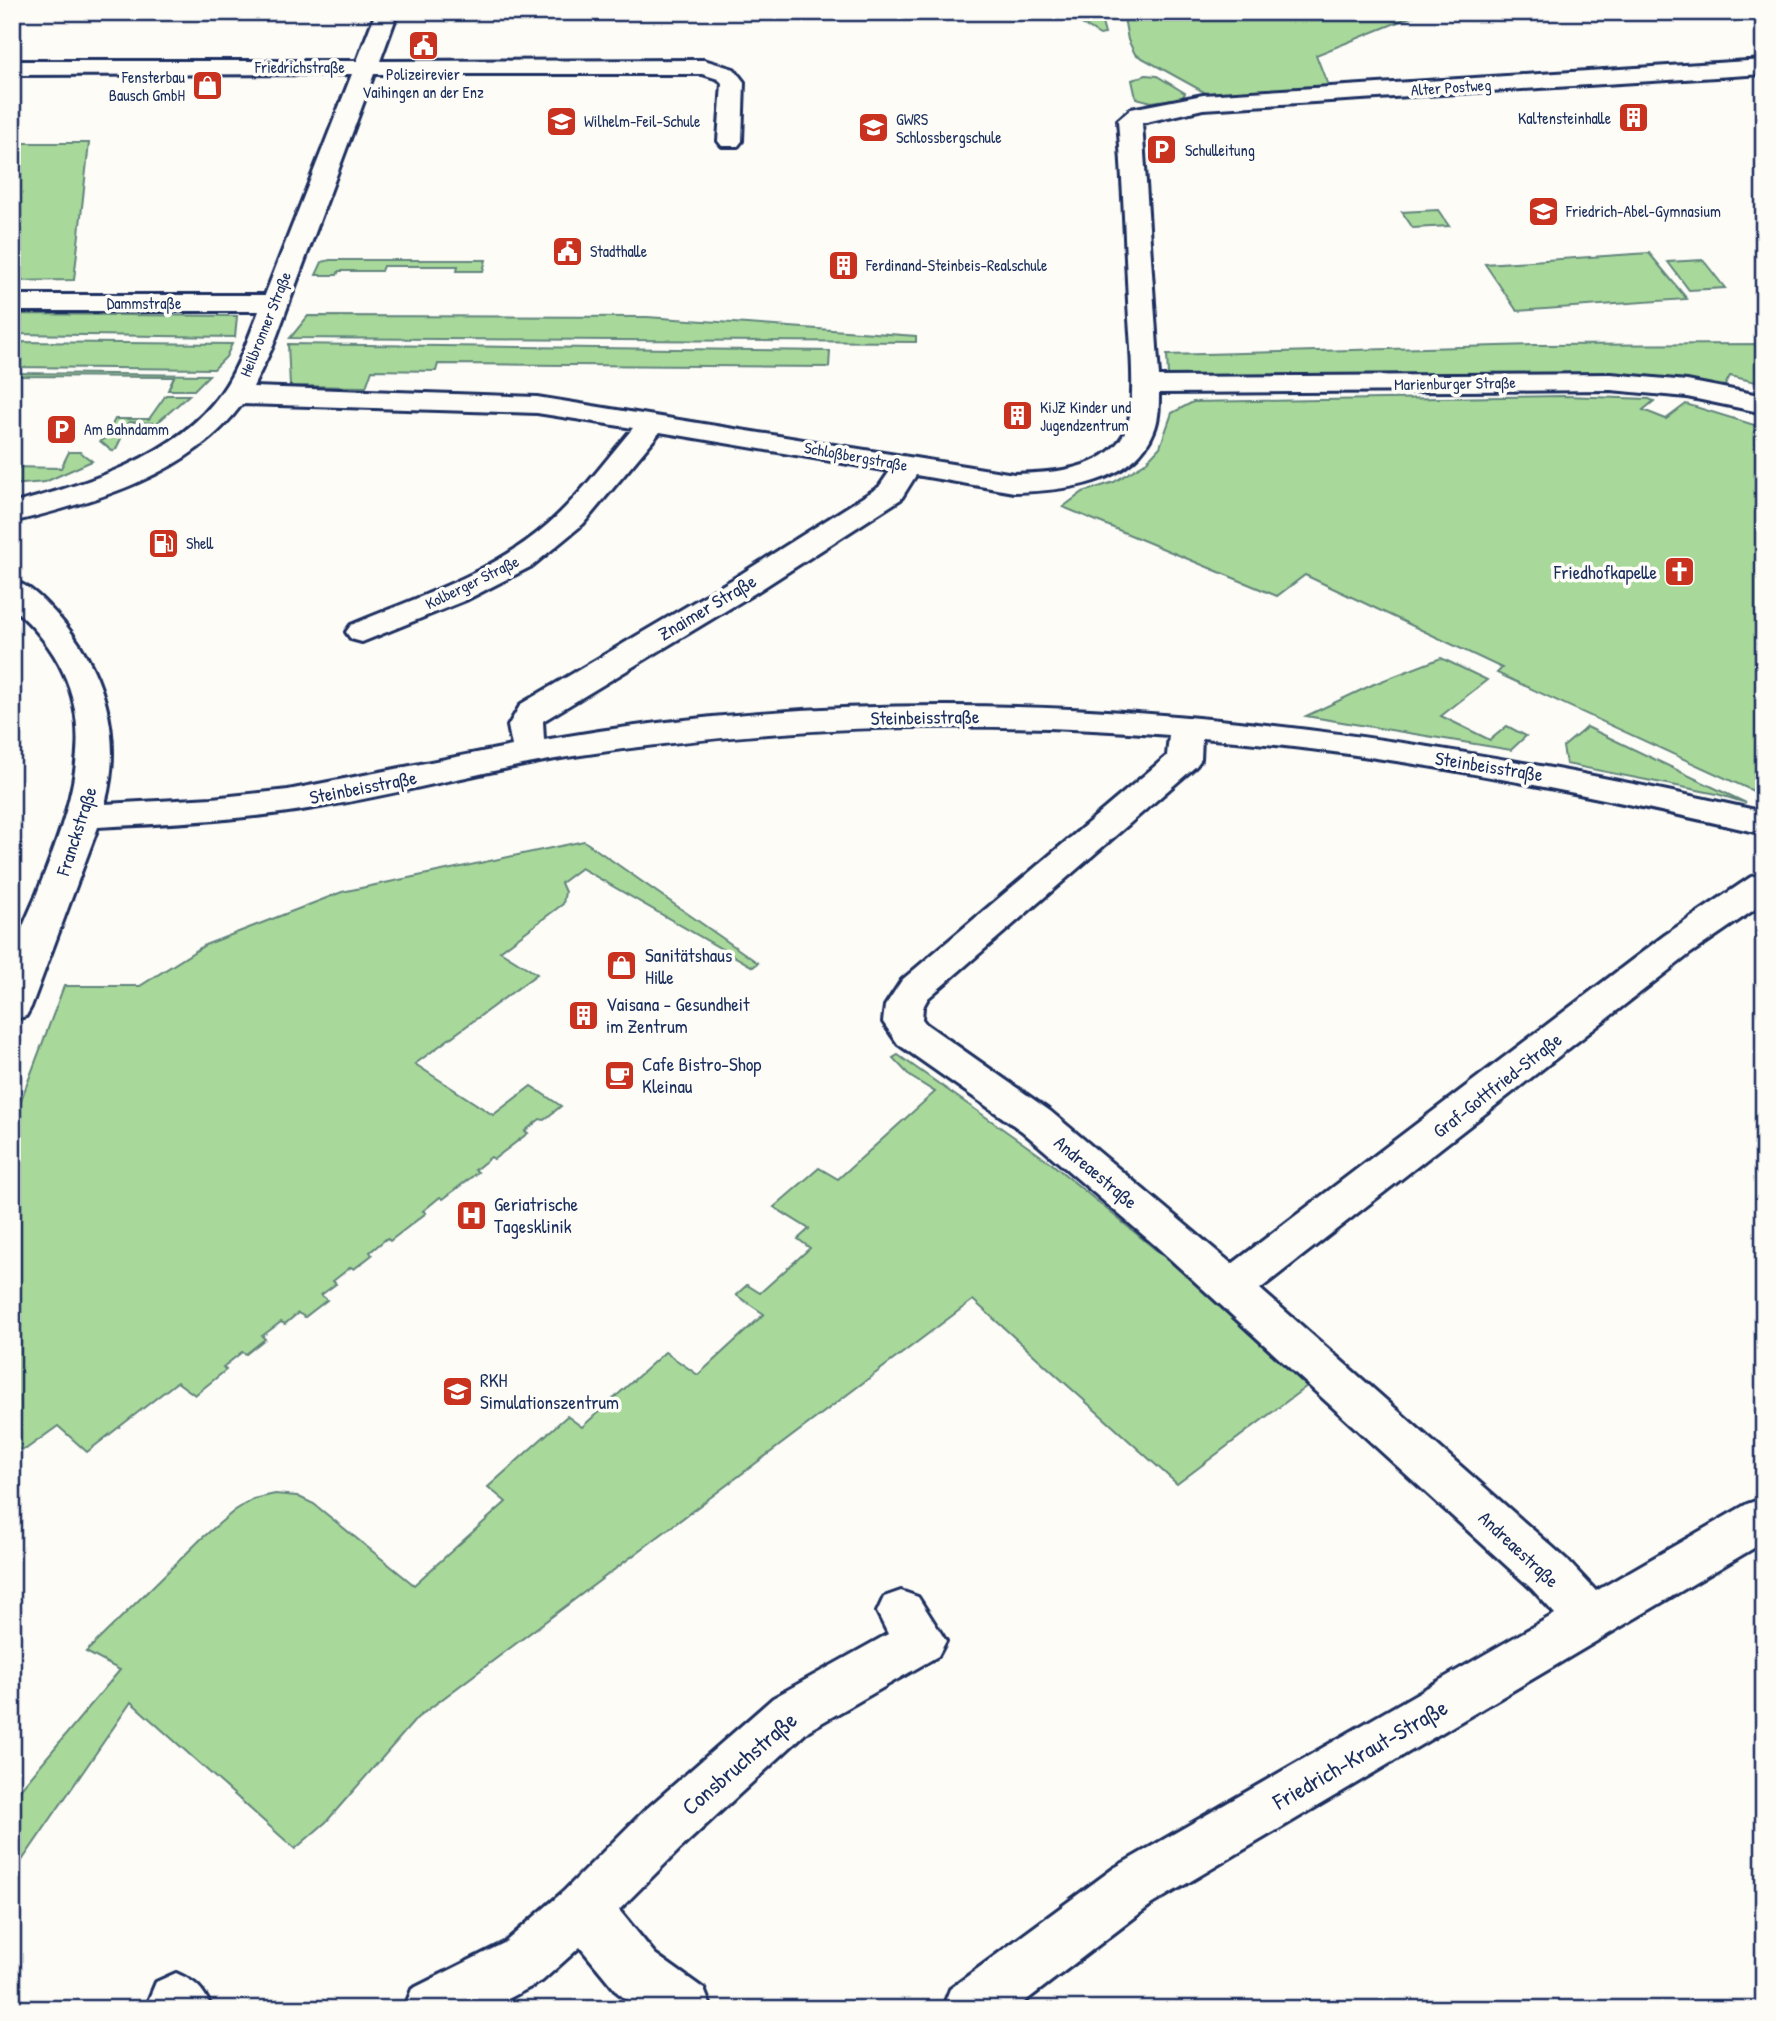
<svg xmlns="http://www.w3.org/2000/svg" width="1776" height="2021" font-family="'Patrick Hand',sans-serif">
	<style>
		.green { fill: #a8d99a; stroke: #62847c; stroke-width: 2 }
		.lines { fill: none; stroke-linecap: round; stroke-linejoin: round }
		.minor-casing { stroke: #1b2f5e; stroke-width: 6 }
		.minor { fill: #fdfcf7; fill-rule: evenodd }
		.labels { text-anchor: middle; dominant-baseline: central; stroke-width: 7; stroke-linejoin: round; paint-order: stroke }
		.far-street-label { font-size: 16px; fill: #1b2f5e; stroke: #fdfcf7 }
		.far-poi-label { font-size: 16px; fill: #1b2f5e; stroke: #fdfcf7; text-anchor: start }
		.poi-label { font-size: 19px; fill: #1b2f5e; stroke: #fdfcf7; text-anchor: start }
		.street-label { font-size: 19px; fill: #1b2f5e; stroke: #fdfcf7 }
		.near-street-label { font-size: 23px; fill: #1b2f5e; stroke: #fdfcf7 }
	</style>
	<rect width="100%" height="100%" fill="#fdfcf7"/>
	<filter id="ink" filterUnits="userSpaceOnUse"><feTurbulence type="fractalNoise" baseFrequency=".0143" numOctaves="2"/><feDisplacementMap in="SourceGraphic" scale="14" xChannelSelector="R" yChannelSelector="G"/><feConvolveMatrix kernelMatrix="1 2 1 2 8 2 1 2 1" color-interpolation-filters="sRGB"/></filter>
	<g filter="url(#ink)">
		<!-- green -->
		<g class="green">
			<path d="M 1062,12 L 1099,12 L 1105,34 L 1100,35 Z"/>
			<path d="M 1123,12 L 1423,12 L 1316,55 L 1329,88 L 1213,97 L 1135,54 L 1128,40 Z"/>
			<path d="M 1146,75 L 1157,76 L 1185,93 L 1182,98 L 1152,102 L 1136,98 L 1132,80 Z"/>
			<path d="M 12,143 L 89,143 L 74,280 L 12,281 Z"/>
			<path d="M 1438,210 L 1449,226 L 1413,228 L 1402,212 Z"/>
			<path d="M 1649,253 L 1687,299 L 1517,311 L 1485,264 Z"/>
			<path d="M 330,260 L 486,260 L 483,271 L 457,271 L 458,266 L 383,266 L 381,271 L 339,271 L 337,275 L 316,275 L 322,262 Z"/>
			<path d="M 1703,260 L 1725,288 L 1689,290 L 1668,262 Z"/>
			<path d="M 12,314 L 237,316 L 235,337 L 12,334 Z"/>
			<path d="M 308,316 L 647,317 L 916,336 L 916,342 L 290,338 Z"/>
			<path d="M 12,342 L 232,344 L 226,357 L 214,369 L 12,367 Z"/>
			<path d="M 288,344 L 830,351 L 829,367 L 438,364 L 436,371 L 372,370 L 366,387 L 290,386 Z"/>
			<path d="M 1764,344 L 1764,384 L 1730,376 L 1723,389 L 1607,375 L 1569,374 L 1193,378 L 1168,375 L 1167,355 L 1534,345 Z"/>
			<path d="M 12,373 L 209,375 L 194,390 L 168,390 L 174,377 L 12,376 Z"/>
			<path d="M 166,395 L 189,395 L 157,423 L 129,422 L 116,449 L 112,451 L 100,441 L 105,439 L 115,419 L 149,419 Z"/>
			<path d="M 1564,396 L 1649,399 L 1654,401 L 1643,410 L 1666,419 L 1686,404 L 1764,428 L 1764,796 L 1497,673 L 1502,668 L 1305,575 L 1277,596 L 1063,507 L 1083,492 L 1114,482 L 1145,463 L 1160,447 L 1172,413 L 1193,402 Z"/>
			<path d="M 69,452 L 80,452 L 92,461 L 45,482 L 12,485 L 12,467 L 61,468 Z"/>
			<path d="M 1441,658 L 1487,680 L 1441,716 L 1490,740 L 1507,726 L 1526,736 L 1511,750 L 1306,716 L 1374,684 Z"/>
			<path d="M 1587,727 L 1746,803 L 1717,794 L 1566,764 L 1563,747 Z"/>
			<path d="M 584,841 L 758,963 L 753,967 L 581,868 L 561,883 L 565,892 L 563,904 L 500,951 L 537,974 L 415,1064 L 493,1115 L 531,1086 L 561,1106 L 544,1120 L 540,1119 L 525,1131 L 528,1133 L 494,1159 L 491,1157 L 475,1170 L 478,1172 L 443,1199 L 440,1197 L 423,1211 L 426,1213 L 390,1241 L 387,1238 L 370,1252 L 372,1255 L 354,1269 L 351,1267 L 333,1281 L 336,1284 L 321,1295 L 327,1300 L 305,1317 L 298,1313 L 285,1324 L 281,1322 L 262,1336 L 265,1339 L 246,1354 L 242,1352 L 223,1367 L 226,1370 L 195,1395 L 177,1382 L 87,1452 L 58,1426 L 26,1449 L 12,1450 L 12,1124 L 64,986 L 140,986 L 205,945 L 342,892 Z"/>
			<path d="M 898,1055 L 1051,1163 L 1191,1279 L 1311,1383 L 1177,1484 L 973,1300 L 417,1718 L 326,1822 L 295,1849 L 131,1702 L 12,1875 L 12,1799 L 120,1670 L 86,1652 L 201,1539 L 234,1511 L 253,1499 L 275,1494 L 297,1496 L 314,1504 L 414,1585 L 506,1502 L 488,1487 L 567,1416 L 582,1427 L 665,1352 L 698,1375 L 764,1314 L 736,1295 L 747,1285 L 760,1293 L 810,1248 L 798,1239 L 809,1229 L 774,1207 L 819,1168 L 838,1179 L 935,1092 L 911,1077 L 893,1058 Z"/>
		</g>
		<g class="lines">
			<defs>
				<g id="minor">
					<path d="M 376,12 L 398,12 L 380,61 L 704,60 L 734,69 L 744,82 L 742,141 L 738,146 L 722,146 L 718,141 L 722,83 L 718,79 L 702,74 L 374,74 L 273,346 L 253,387 L 537,397 L 1014,474 C 1051,473 1103,471 1124,434 C 1139,408 1129,332 1128,301 C 1125,241 1123,180 1118,120 L 1131,109 L 1203,95 L 1764,60 L 1764,74 L 1203,109 L 1142,123 L 1159,377 L 1611,374 L 1687,381 L 1764,396 L 1764,413 L 1687,397 L 1611,390 L 1159,393 C 1159,406 1159,419 1154,431 C 1133,484 1063,491 1014,492 L 916,475 L 901,499 L 755,593 L 543,721 L 544,740 C 957,667 1359,721 1764,812 L 1764,834 C 1579,792 1392,753 1202,738 L 1201,759 L 1196,766 L 928,998 L 923,1007 L 922,1019 L 926,1024 L 1050,1111 L 1232,1264 L 1665,935 L 1751,877 L 1764,873 L 1764,903 L 1691,953 L 1260,1289 L 1566,1559 L 1596,1591 L 1747,1504 L 1764,1498 L 1764,1542 L 1152,1904 L 1015,2009 L 942,2009 L 950,1989 L 1114,1868 L 1555,1614 L 1532,1589 L 1156,1246 L 1022,1131 L 898,1044 L 883,1022 L 885,1006 L 902,980 L 1167,756 L 1169,735 C 971,719 771,726 574,756 C 489,769 405,793 320,807 C 246,820 173,823 98,827 L 31,1007 L 26,1016 L 12,1020 C 12,1000 8,975 13,956 C 18,934 30,912 38,891 C 79,786 111,693 12,607 L 12,581 C 30,585 43,600 55,613 C 103,665 124,734 105,804 L 212,798 L 288,790 L 512,746 L 508,726 L 521,704 L 733,579 L 879,487 L 890,471 L 660,432 L 583,524 L 532,566 L 466,600 L 362,642 L 351,639 L 346,632 L 351,625 C 418,597 491,574 547,525 C 580,496 605,461 633,428 L 537,413 L 242,404 C 190,475 94,502 12,522 L 12,504 C 85,484 175,458 221,393 C 238,369 248,339 259,311 L 12,311 L 12,295 L 265,295 L 352,74 L 12,75 L 12,61 L 357,61 Z"/>
					<path d="M 901,1591 L 918,1597 L 946,1641 L 938,1656 L 809,1730 L 681,1848 L 619,1910 L 655,1954 L 704,1989 L 712,2009 L 638,2009 L 617,1992 L 580,1947 L 542,1981 L 489,2009 L 404,2009 L 412,1989 L 504,1943 L 564,1891 L 643,1812 L 773,1698 L 888,1634 L 877,1612 L 884,1597 Z"/>
					<path d="M 176,1973 C 196,1982 203,1988 212,2009 L 152,2009 L 148,2001 L 156,1982 Z"/>
				</g>
			</defs>
			<!-- minor casing -->
			<use href="#minor" class="minor-casing"/>
			<!-- minor -->
			<use href="#minor" class="minor"/>
		</g>
	</g>
	<!-- icons -->
	<defs>
		<symbol id="civic-square" viewBox="-11 -11 22 22"><rect x="-9" y="-9" width="18" height="18" rx="4" fill="#c8321e" stroke="#fdfcf7"/><path d="M-.6-6.5H3V-4.5H.6V-3L4-1V1h2V6H-6V1h2V-1L-.6-3ZM-1.2 2.5V6h2.4V2.5Z" fill="#fff"/></symbol>
		<symbol id="shop-square" viewBox="-11 -11 22 22"><rect x="-9" y="-9" width="18" height="18" rx="4" fill="#c8321e" stroke="#fdfcf7"/><path d="M-5-2.5h2.3a2.7 3.5 0 0 1 5.4 0H5L5.5 6h-11ZM-1.5-2.5h3a1.5 2.3 0 0 0-3 0Z" fill="#fff"/></symbol>
		<symbol id="building-square" viewBox="-11 -11 22 22"><rect x="-9" y="-9" width="18" height="18" rx="4" fill="#c8321e" stroke="#fdfcf7"/><path d="M-4-6H4V6H1V3H-1V6H-4ZM-2.5-4.3h1.7v1.8h-1.7ZM.8-4.3h1.7v1.8H.8ZM-2.5-1h1.7V.8h-1.7ZM.8-1h1.7V.8H.8Z" fill="#fff"/></symbol>
		<symbol id="school-square" viewBox="-11 -11 22 22"><rect x="-9" y="-9" width="18" height="18" rx="4" fill="#c8321e" stroke="#fdfcf7"/><path d="M0-5L7-2L0 1L-7-2ZM-4 1L0 2.5L4 1V4Q0 6-4 4Z" fill="#fff"/></symbol>
		<symbol id="parking-square" viewBox="-11 -11 22 22"><rect x="-9" y="-9" width="18" height="18" rx="4" fill="#c8321e" stroke="#fdfcf7"/><path d="M-3.5-5.5H1a3.5 3.5 0 0 1 0 7H-1V5.5H-3.5ZM-1-3.4V-.6H.8a1.4 1.4 0 0 0 0-2.8Z" fill="#fff"/></symbol>
		<symbol id="fuel-square" viewBox="-11 -11 22 22"><rect x="-9" y="-9" width="18" height="18" rx="4" fill="#c8321e" stroke="#fdfcf7"/><path d="M-5.5-6h7V0h2V4h1.3V-2.5L3-4.5l.8-.8L6-3V5H2.5V1h-1V6h-7ZM-4.2-4.7v3.2H.2V-4.7Z" fill="#fff"/></symbol>
		<symbol id="church-square" viewBox="-11 -11 22 22"><rect x="-9" y="-9" width="18" height="18" rx="4" fill="#c8321e" stroke="#fdfcf7"/><path d="M-1.2-6h2.4v3.5h3.3v2.4h-3.3V6h-2.4V-.1h-3.3v-2.4h3.3Z" fill="#fff"/></symbol>
		<symbol id="cafe-square" viewBox="-11 -11 22 22"><rect x="-9" y="-9" width="18" height="18" rx="4" fill="#c8321e" stroke="#fdfcf7"/><path d="M-5.5-4.5H6V0H3Q3 3.5 0 3.5H-2.5Q-5.5 3.5-5.5 0ZM3-3.2v2h1.7v-2ZM-6 4.5H4V6H-6Z" fill="#fff"/></symbol>
		<symbol id="hospital-square" viewBox="-11 -11 22 22"><rect x="-9" y="-9" width="18" height="18" rx="4" fill="#c8321e" stroke="#fdfcf7"/><path d="M-5-5h3v3.5h4V-5h3V5h-3V1.5h-4V5h-3Z" fill="#fff"/></symbol>
	</defs>
	<g fill-rule="evenodd">
		<use href="#civic-square" x="406" y="28" width="35" height="35"/>
		<use href="#shop-square" x="190" y="68" width="35" height="35"/>
		<use href="#building-square" x="1616" y="100" width="35" height="35"/>
		<use href="#school-square" x="544" y="104" width="35" height="35"/>
		<use href="#school-square" x="856" y="110" width="35" height="35"/>
		<use href="#parking-square" x="1144" y="132" width="35" height="35"/>
		<use href="#school-square" x="1526" y="194" width="35" height="35"/>
		<use href="#civic-square" x="550" y="234" width="35" height="35"/>
		<use href="#building-square" x="826" y="248" width="35" height="35"/>
		<use href="#building-square" x="1000" y="398" width="35" height="35"/>
		<use href="#parking-square" x="44" y="412" width="35" height="35"/>
		<use href="#fuel-square" x="146" y="526" width="35" height="35"/>
		<use href="#church-square" x="1662" y="554" width="35" height="35"/>
		<use href="#shop-square" x="604" y="948" width="35" height="35"/>
		<use href="#building-square" x="566" y="998" width="35" height="35"/>
		<use href="#cafe-square" x="602" y="1058" width="35" height="35"/>
		<use href="#hospital-square" x="454" y="1198" width="35" height="35"/>
		<use href="#school-square" x="440" y="1374" width="35" height="35"/>
	</g>
	<g class="labels">
		<!-- far-street labels -->
		<g class="far-street-label">
			<text x="300" y="67">Friedrichstraße</text>
			<text transform="translate(1451 87) rotate(-4)">Alter Postweg</text>
			<text x="144" y="303">Dammstraße</text>
			<text transform="translate(265 324) rotate(-68)">Heilbronner Straße</text>
			<text transform="translate(1455 383) rotate(-1)">Marienburger Straße</text>
			<text transform="translate(856 456) rotate(10)">Schloßbergstraße</text>
			<text transform="translate(472 582) rotate(-26)">Kolberger Straße</text>
		</g>
		<!-- far-poi labels -->
		<g class="far-poi-label">
			<text x="423" y="74" text-anchor="middle">Polizeirevier<tspan x="423" dy="18">Vaihingen an der Enz</tspan></text>
			<text x="185" y="77" text-anchor="end">Fensterbau<tspan x="185" dy="18">Bausch GmbH</tspan></text>
			<text x="1611" y="118" text-anchor="end">Kaltensteinhalle</text>
			<text x="896" y="119">GWRS<tspan x="896" dy="18">Schlossbergschule</tspan></text>
			<text x="584" y="121">Wilhelm-Feil-Schule</text>
			<text x="1185" y="150">Schulleitung</text>
			<text x="1566" y="211">Friedrich-Abel-Gymnasium</text>
			<text x="590" y="251">Stadthalle</text>
			<text x="866" y="265">Ferdinand-Steinbeis-Realschule</text>
			<text x="1040" y="407">KiJZ Kinder und<tspan x="1040" dy="18">Jugendzentrum</tspan></text>
			<text x="84" y="429">Am Bahndamm</text>
			<text x="186" y="543">Shell</text>
		</g>
		<!-- poi labels -->
		<g class="poi-label">
			<text x="1657" y="572" text-anchor="end">Friedhofkapelle</text>
			<text x="645" y="955">Sanitätshaus<tspan x="645" dy="22">Hille</tspan></text>
			<text x="606" y="1004">Vaisana - Gesundheit<tspan x="606" dy="22">im Zentrum</tspan></text>
			<text x="642" y="1064">Cafe Bistro-Shop<tspan x="642" dy="22">Kleinau</tspan></text>
			<text x="494" y="1204">Geriatrische<tspan x="494" dy="22">Tagesklinik</tspan></text>
			<text x="480" y="1380">RKH<tspan x="480" dy="22">Simulationszentrum</tspan></text>
		</g>
		<!-- street labels -->
		<g class="street-label">
			<text transform="translate(707 607) rotate(-31)">Znaimer Straße</text>
			<text transform="translate(925 717) rotate(-1)">Steinbeisstraße</text>
			<text transform="translate(1489 766) rotate(9)">Steinbeisstraße</text>
			<text transform="translate(363 787) rotate(-11)">Steinbeisstraße</text>
			<text transform="translate(76 831) rotate(-72)">Franckstraße</text>
			<text transform="translate(1497 1085) rotate(-38)">Graf-Gottfried-Straße</text>
			<text transform="translate(1096 1172) rotate(40)">Andreaestraße</text>
			<text transform="translate(1519 1549) rotate(43)">Andreaestraße</text>
		</g>
		<!-- near-street labels -->
		<g class="near-street-label">
			<text transform="translate(1360 1754) rotate(-30)">Friedrich-Kraut-Straße</text>
			<text transform="translate(739 1763) rotate(-41)">Consbruchstraße</text>
		</g>
	</g>
	<!-- margin -->
	<rect width="1776" height="2021" fill="none" stroke="#fdfcf7" stroke-width="42"/>
	<rect x="21" y="21" width="1734" height="1979" fill="none" stroke="#1b2f5e" stroke-width="2.5" filter="url(#ink)"/>
</svg>
